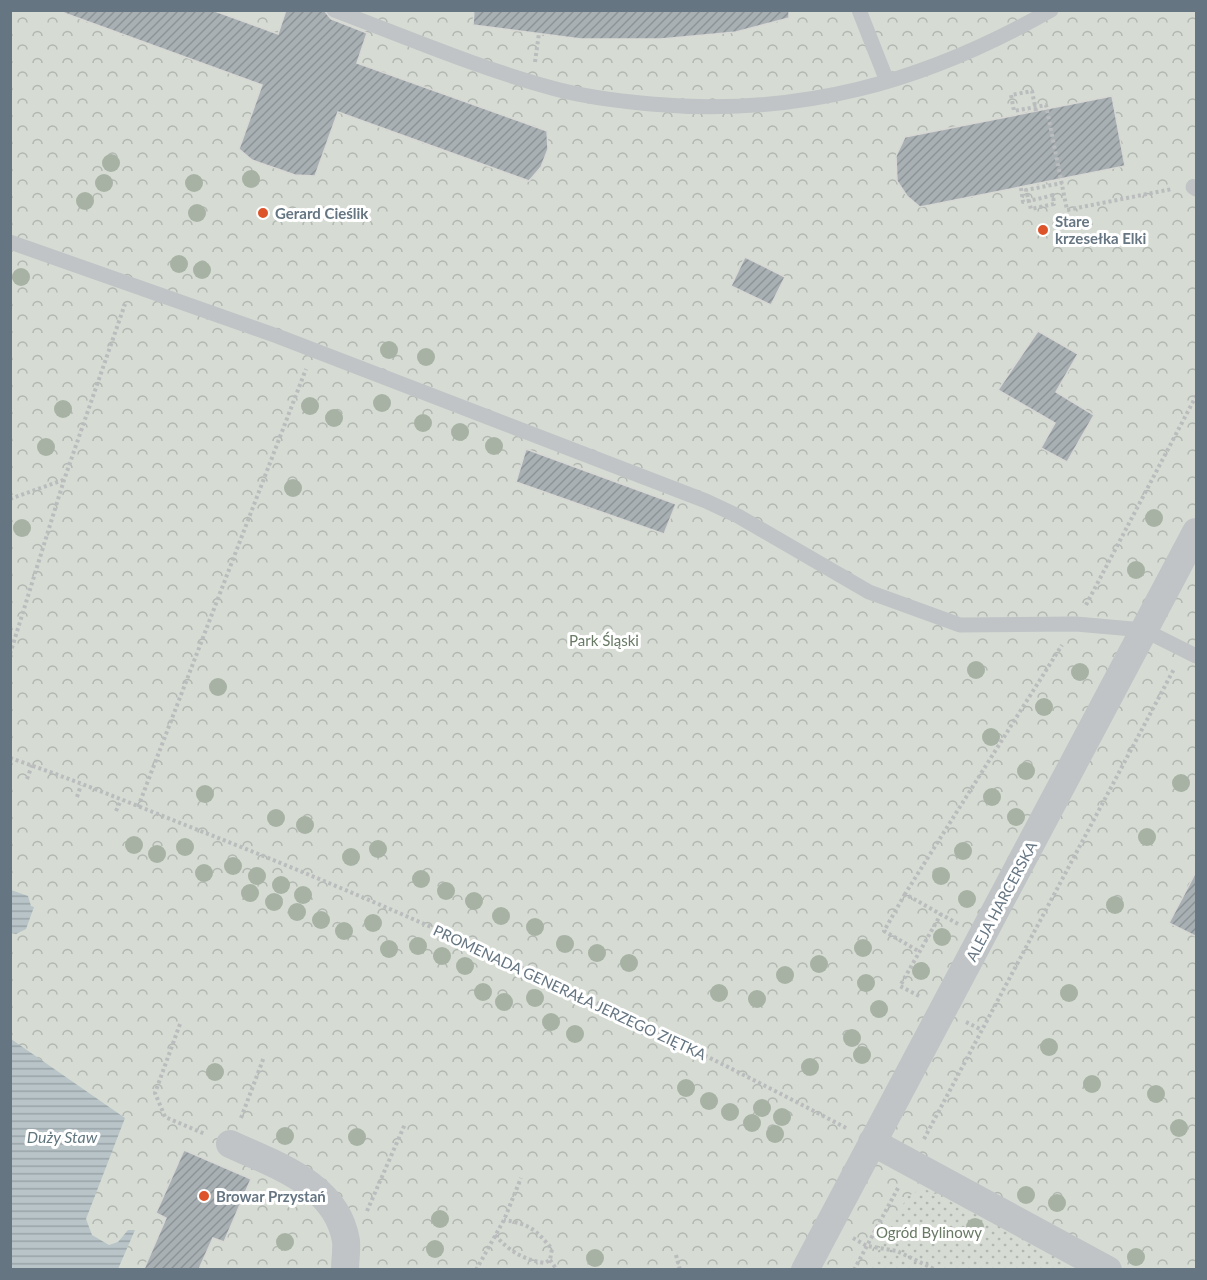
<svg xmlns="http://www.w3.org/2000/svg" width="1207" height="1280" font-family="Lato,sans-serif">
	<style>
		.park { fill: url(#park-crowns) }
		.garden { fill: url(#garden-dots) }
		.water { fill: url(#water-rules) }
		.building { fill: url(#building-hatch); stroke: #d7d7d4; stroke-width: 1.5 }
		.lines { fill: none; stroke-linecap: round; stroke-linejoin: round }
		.path { stroke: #babcbe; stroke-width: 4; stroke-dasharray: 3 3; stroke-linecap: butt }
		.lane { stroke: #c0c4c7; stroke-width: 15 }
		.street { stroke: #c0c4c7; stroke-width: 28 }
		.tree { fill: #a7b1a4 }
		.poi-dot { fill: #dd532a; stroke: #fff; stroke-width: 2 }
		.labels { text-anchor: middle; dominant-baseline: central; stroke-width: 6; stroke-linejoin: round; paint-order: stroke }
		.poi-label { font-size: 15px; font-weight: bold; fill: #657582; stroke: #fff; text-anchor: start }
		.park-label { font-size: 15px; fill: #687964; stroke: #fff }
		.street-label { font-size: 15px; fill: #657582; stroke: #fff }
		.water-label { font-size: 16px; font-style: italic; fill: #61777f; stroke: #fff }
	</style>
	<defs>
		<pattern id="park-crowns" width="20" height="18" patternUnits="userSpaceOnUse" patternTransform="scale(1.5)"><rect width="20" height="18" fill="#d6dcd3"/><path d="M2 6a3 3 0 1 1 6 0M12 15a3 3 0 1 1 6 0" fill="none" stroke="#b1b7b1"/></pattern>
		<pattern id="garden-dots" width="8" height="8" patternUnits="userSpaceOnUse" patternTransform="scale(1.5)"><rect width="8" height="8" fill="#d6dcd3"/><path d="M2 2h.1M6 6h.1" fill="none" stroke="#b1b7b1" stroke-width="1.8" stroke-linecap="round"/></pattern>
		<pattern id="water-rules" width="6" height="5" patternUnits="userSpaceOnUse" patternTransform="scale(1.5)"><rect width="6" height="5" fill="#b8c4c8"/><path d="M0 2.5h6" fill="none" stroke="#99a4a8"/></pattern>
		<pattern id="building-hatch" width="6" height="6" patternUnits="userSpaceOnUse" patternTransform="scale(1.5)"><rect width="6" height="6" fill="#a8b0b4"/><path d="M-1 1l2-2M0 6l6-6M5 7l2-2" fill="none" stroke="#8c9498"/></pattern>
	</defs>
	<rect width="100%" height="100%" fill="#f5f5f2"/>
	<!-- park -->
	<rect class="park" x="11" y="11" width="1185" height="1258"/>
	<!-- garden -->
	<path class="garden" d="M 927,1190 L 1071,1262 L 1083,1270 L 868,1270 L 907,1197 L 915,1192 Z"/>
	<!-- water -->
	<g class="water">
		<path d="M 11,890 L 28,896 L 31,906 L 34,907 L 26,929 L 16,934 L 11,933 Z"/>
		<path d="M 11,1039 L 125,1118 L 86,1219 L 92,1235 L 109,1245 L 118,1242 L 128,1230 L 135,1230 L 118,1269 L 11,1269 Z"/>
	</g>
	<!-- building -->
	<g class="building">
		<path d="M 64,10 L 212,10 L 278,34 L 286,10 L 324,10 L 331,19 L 367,33 L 357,63 L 547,131 L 548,149 L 541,167 L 529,181 L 338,112 L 315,176 L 295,175 L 252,160 L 239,149 L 262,85 L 64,13 Z"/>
		<path d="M 474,10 L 789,10 L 789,18 L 736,32 L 661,39 L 581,39 L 473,25 Z"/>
		<path d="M 1112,96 L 1125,166 L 920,207 L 907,196 L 897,181 L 896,156 L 905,137 Z"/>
		<path d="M 745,257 L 785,277 L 771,305 L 731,286 Z"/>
		<path d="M 1038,331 L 1078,354 L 1056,392 L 1094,415 L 1067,462 L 1041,448 L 1055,423 L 998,390 Z"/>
		<path d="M 526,449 L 676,504 L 664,534 L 516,482 Z"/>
		<path d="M 1197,870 L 1197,937 L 1169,923 Z"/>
		<path d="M 184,1150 L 251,1179 L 224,1242 L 213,1238 L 199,1269 L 144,1269 L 166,1218 L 156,1213 Z"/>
	</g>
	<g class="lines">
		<!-- path -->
		<g class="path">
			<path d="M 535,62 L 539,33"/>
			<path d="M 1036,111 L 1032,91 L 1011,95 L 1014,111 L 1046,105 L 1067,210 L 1172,189"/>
			<path d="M 1021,188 L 1023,202 C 1033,200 1043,198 1053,195 L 1054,204 L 1031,209 L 1026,190 L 1062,183"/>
			<path d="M 10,499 L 63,480"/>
			<path d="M 1086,605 L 1196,396"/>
			<path d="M 10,654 L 64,480 L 125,304"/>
			<path d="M 10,758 C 82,782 151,812 221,839 C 435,924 644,1021 848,1129"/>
			<path d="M 27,779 L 32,765"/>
			<path d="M 77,797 L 81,785"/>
			<path d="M 138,807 L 306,369"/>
			<path d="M 116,811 L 121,800"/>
			<path d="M 905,894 L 884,931 L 920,952"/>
			<path d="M 958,924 L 905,894 L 1062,645"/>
			<path d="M 919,996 L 900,986 L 941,914"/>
			<path d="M 966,1022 L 982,1030"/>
			<path d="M 180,1024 L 155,1093 L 165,1117 L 205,1134"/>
			<path d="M 241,1118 L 264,1057"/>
			<path d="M 924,1139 L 1174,669"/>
			<path d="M 367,1211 L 405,1124"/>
			<path d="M 495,1235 C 509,1251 524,1260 545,1263 L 550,1260 L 552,1249 C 536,1230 530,1224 504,1220"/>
			<path d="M 853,1238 L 867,1246 L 897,1251 L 936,1270"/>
			<path d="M 676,1255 L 680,1270"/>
			<path d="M 550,1260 L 557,1270"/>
			<path d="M 476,1270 L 504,1220 L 521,1178"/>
			<path d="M 854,1270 L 898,1188"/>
		</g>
		<!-- lane -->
		<g class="lane">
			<path d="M 334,10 C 406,37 478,68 552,88 C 584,97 618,101 651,104 C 798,117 923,83 1051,10"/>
			<path d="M 859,10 L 887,81"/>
			<path d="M 1193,187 L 1196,189"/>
			<path d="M 10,242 L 277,336 L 706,501 L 738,516 L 869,592 L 960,625 L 1076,624 L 1144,630 L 1196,656"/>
		</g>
		<!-- street -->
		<g class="street">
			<path d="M 872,1142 L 1108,1270"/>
			<path d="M 230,1144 C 275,1165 337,1184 346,1241 C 347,1250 345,1260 345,1270"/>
			<path d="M 805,1270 L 1196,532"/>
		</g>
	</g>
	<!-- trees -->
	<g class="tree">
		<circle cx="111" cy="163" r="9"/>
		<circle cx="251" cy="179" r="9"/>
		<circle cx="104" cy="183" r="9"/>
		<circle cx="194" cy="183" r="9"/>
		<circle cx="85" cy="201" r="9"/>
		<circle cx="197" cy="213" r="9"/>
		<circle cx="179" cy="264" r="9"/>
		<circle cx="202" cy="270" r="9"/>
		<circle cx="21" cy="277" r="9"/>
		<circle cx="389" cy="350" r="9"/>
		<circle cx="426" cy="357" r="9"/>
		<circle cx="382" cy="403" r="9"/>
		<circle cx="310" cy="406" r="9"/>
		<circle cx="63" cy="409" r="9"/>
		<circle cx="334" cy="418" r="9"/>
		<circle cx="423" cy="423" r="9"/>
		<circle cx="460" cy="432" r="9"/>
		<circle cx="494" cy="446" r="9"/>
		<circle cx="46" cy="447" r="9"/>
		<circle cx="293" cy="488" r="9"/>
		<circle cx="1154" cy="518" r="9"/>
		<circle cx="22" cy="528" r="9"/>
		<circle cx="1136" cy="570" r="9"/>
		<circle cx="976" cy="670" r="9"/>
		<circle cx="1080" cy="672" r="9"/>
		<circle cx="218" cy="687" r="9"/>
		<circle cx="1044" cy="707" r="9"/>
		<circle cx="991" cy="737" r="9"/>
		<circle cx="1026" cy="771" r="9"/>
		<circle cx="1181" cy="783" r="9"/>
		<circle cx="205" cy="794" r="9"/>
		<circle cx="992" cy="797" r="9"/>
		<circle cx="1016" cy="817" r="9"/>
		<circle cx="276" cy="818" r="9"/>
		<circle cx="305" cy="825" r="9"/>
		<circle cx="1147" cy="837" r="9"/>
		<circle cx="134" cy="845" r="9"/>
		<circle cx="185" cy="847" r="9"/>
		<circle cx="378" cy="849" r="9"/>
		<circle cx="963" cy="851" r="9"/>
		<circle cx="157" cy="854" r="9"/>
		<circle cx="351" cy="857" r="9"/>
		<circle cx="233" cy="866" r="9"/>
		<circle cx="204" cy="873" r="9"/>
		<circle cx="257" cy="876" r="9"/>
		<circle cx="941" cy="876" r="9"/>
		<circle cx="421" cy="879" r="9"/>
		<circle cx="281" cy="885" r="9"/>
		<circle cx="446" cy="891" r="9"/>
		<circle cx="250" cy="893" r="9"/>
		<circle cx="303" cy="895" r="9"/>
		<circle cx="967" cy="899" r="9"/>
		<circle cx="474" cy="901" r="9"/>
		<circle cx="274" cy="902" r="9"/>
		<circle cx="1115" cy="905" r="9"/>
		<circle cx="297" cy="912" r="9"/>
		<circle cx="501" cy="916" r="9"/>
		<circle cx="321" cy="920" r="9"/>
		<circle cx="373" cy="923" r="9"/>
		<circle cx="535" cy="927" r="9"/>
		<circle cx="344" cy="931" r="9"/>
		<circle cx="942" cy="937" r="9"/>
		<circle cx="565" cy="944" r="9"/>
		<circle cx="418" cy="946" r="9"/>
		<circle cx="863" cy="948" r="9"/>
		<circle cx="389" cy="949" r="9"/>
		<circle cx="597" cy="953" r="9"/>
		<circle cx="442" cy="956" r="9"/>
		<circle cx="629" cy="963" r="9"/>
		<circle cx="819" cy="964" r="9"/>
		<circle cx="465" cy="966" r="9"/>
		<circle cx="921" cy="971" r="9"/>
		<circle cx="785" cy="975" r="9"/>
		<circle cx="866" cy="983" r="9"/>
		<circle cx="483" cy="992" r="9"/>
		<circle cx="719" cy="993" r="9"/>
		<circle cx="1069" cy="993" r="9"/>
		<circle cx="535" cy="998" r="9"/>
		<circle cx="757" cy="999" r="9"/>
		<circle cx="504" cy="1002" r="9"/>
		<circle cx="879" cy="1009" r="9"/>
		<circle cx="551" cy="1022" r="9"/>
		<circle cx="575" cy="1034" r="9"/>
		<circle cx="852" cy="1038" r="9"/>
		<circle cx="1049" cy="1047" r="9"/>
		<circle cx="862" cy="1055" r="9"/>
		<circle cx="810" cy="1067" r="9"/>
		<circle cx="215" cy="1072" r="9"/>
		<circle cx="1092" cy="1084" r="9"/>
		<circle cx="686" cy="1088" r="9"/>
		<circle cx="1156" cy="1094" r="9"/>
		<circle cx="709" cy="1101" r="9"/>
		<circle cx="762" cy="1108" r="9"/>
		<circle cx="730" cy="1112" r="9"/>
		<circle cx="782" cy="1117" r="9"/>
		<circle cx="752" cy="1123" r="9"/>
		<circle cx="1179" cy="1128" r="9"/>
		<circle cx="775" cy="1134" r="9"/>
		<circle cx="285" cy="1136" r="9"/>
		<circle cx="357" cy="1137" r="9"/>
		<circle cx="1026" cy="1195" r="9"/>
		<circle cx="1057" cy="1203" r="9"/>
		<circle cx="440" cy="1219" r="9"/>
		<circle cx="975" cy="1227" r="9"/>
		<circle cx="285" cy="1242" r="9"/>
		<circle cx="435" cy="1249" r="9"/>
		<circle cx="1136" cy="1257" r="9"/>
		<circle cx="595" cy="1258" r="9"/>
	</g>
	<!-- markers -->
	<g class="poi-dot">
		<circle cx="263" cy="213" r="6"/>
		<circle cx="1043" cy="230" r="6"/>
		<circle cx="204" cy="1196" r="6"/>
	</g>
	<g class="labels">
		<!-- poi labels -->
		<g class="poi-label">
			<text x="275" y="213">Gerard Cieślik</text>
			<text x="1055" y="221">Stare<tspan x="1055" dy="17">krzesełka Elki</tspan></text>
			<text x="216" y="1196">Browar Przystań</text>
		</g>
		<!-- park labels -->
		<g class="park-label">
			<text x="604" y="640">Park Śląski</text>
			<text x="929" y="1232">Ogród Bylinowy</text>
		</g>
		<!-- street labels -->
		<g class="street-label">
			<text transform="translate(1001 901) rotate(-62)">ALEJA HARCERSKA</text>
			<text transform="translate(570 992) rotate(25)">PROMENADA GENERAŁA JERZEGO ZIĘTKA</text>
		</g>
		<!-- water labels -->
		<g class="water-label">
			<text x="62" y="1136">Duży Staw</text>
		</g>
	</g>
	<!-- border -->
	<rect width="1207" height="1280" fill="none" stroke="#657582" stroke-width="24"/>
</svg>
